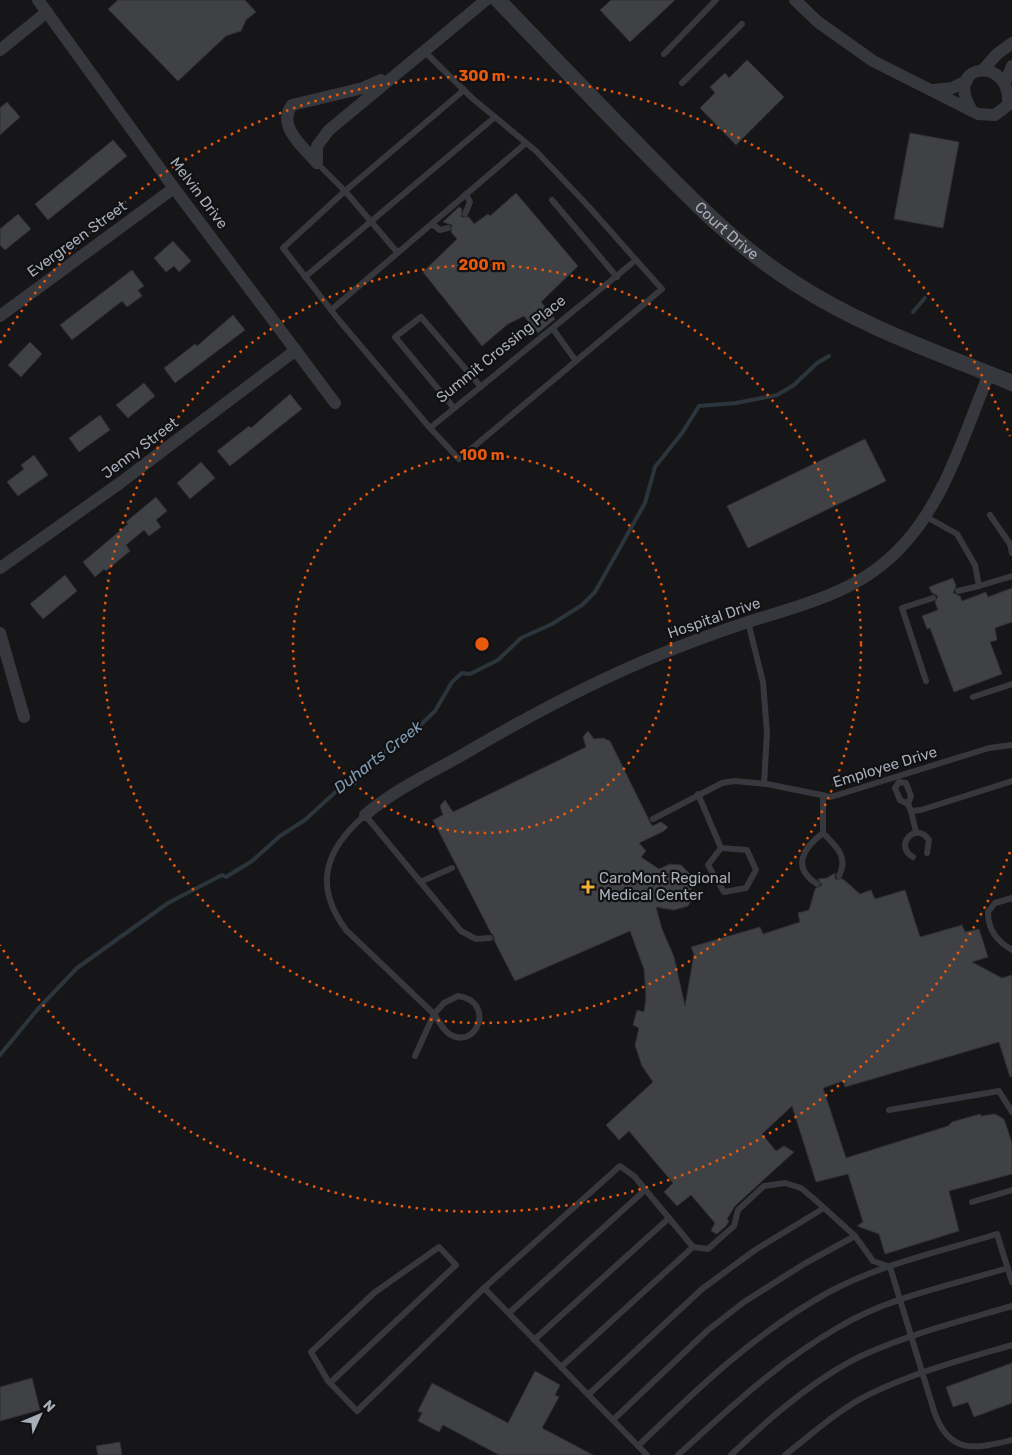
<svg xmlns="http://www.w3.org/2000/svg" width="1012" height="1455" font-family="Rubik,sans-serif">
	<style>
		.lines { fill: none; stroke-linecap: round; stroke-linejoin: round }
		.stream { stroke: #2c353c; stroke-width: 4 }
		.building { fill: #404145; stroke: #303034 }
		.service { stroke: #37383d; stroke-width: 6 }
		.minor { stroke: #37383d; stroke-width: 12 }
		.tertiary { stroke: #37383d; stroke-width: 16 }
		.ring { fill: none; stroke: #e8590c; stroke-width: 2.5; stroke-dasharray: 2.5 5 }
		.poi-dot { fill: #f2b134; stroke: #111113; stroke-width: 2 }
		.labels { text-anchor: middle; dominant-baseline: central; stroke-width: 4.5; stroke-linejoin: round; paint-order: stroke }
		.street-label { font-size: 15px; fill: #a8adb8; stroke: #111113 }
		.poi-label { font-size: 15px; fill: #a8adb8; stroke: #111113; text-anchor: start }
		.water-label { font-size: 16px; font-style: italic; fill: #7f9bb3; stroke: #111113 }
		.centre { fill: #e8590c; stroke: #111113; stroke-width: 2.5 }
		.ring-label { font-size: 15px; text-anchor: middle; font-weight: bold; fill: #e8590c; stroke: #111113; stroke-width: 4.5; stroke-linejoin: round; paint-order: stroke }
	</style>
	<rect width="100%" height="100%" fill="#161618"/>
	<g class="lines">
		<!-- stream -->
		<g class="stream">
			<path d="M 913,312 L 925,298"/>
			<path d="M 0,1055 L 37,1010 L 77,968 L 168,903 L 222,875 L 226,877 L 252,861 L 280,836 L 305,820 L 368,762 L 408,737 L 435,711 L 452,682 L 462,673 L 470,674 L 498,660 L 521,638 L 552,624 L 582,605 L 595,592 L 645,503 L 655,467 L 682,433 L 699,406 L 736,403 L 777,395 L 794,385 L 817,363 L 829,356"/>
		</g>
	</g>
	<!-- building -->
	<g class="building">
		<path d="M 118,0 L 245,0 L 256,12 L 246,20 L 241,31 L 226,36 L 178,81 L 108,9 Z"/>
		<path d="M 611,0 L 675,0 L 630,42 L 600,10 Z"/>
		<path d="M 747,60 L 784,97 L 736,145 L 700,108 L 715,93 L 710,87 L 725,73 L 729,78 Z"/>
		<path d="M 7,102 L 20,117 L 0,135 L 0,108 Z"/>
		<path d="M 910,133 L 959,142 L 943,228 L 894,219 Z"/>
		<path d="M 113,140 L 127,156 L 48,220 L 35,204 Z"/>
		<path d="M 516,193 L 578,266 L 541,302 L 555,319 L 538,333 L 524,316 L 508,324 L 482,346 L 423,272 L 457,239 L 451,232 L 452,225 L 443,222 L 459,207 L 462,209 L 461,217 L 469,217 L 474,224 L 488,214 L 490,216 Z"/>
		<path d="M 18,214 L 31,229 L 5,250 L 0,245 L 0,229 Z"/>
		<path d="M 173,241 L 191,261 L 179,272 L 174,266 L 166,272 L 154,258 Z"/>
		<path d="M 132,270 L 144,286 L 138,290 L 142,296 L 127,307 L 122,301 L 72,340 L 60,325 Z"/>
		<path d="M 233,315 L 245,330 L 175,383 L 164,368 L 195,344 L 197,346 Z"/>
		<path d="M 30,342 L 42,354 L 21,377 L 8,365 Z"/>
		<path d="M 144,383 L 155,396 L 128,418 L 116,405 Z"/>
		<path d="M 290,394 L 302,409 L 230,466 L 217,451 L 249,426 L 251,428 Z"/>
		<path d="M 100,415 L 110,430 L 79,452 L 69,438 Z"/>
		<path d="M 865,439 L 886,481 L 748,548 L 727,506 Z"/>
		<path d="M 34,455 L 48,475 L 18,496 L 7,482 L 24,469 L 21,465 Z"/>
		<path d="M 201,462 L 215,478 L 190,499 L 177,483 Z"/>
		<path d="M 156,497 L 167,511 L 156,520 L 161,527 L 149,536 L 144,530 L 126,545 L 130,551 L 106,571 L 104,569 L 95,577 L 83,562 L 128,524 L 126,522 Z"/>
		<path d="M 65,575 L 77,591 L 43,619 L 30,604 Z"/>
		<path d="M 953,578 L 956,586 L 953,593 L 960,596 L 962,601 L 986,592 L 988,597 L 1012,588 L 1012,622 L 995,628 L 997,640 L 990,642 L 1002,674 L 954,692 L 930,628 L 927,629 L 922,616 L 938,610 L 935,602 L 938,596 L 932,593 L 929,587 Z"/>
		<path d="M 588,731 L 594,739 L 603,738 L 610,741 L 652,826 L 661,822 L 668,827 L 664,831 L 639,843 L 646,851 L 641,857 L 659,869 L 670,864 L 681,865 L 692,876 L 693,883 L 690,892 L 694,896 L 688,906 L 674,910 L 656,907 L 662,929 L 674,957 L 685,1006 L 694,954 L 691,947 L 760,927 L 763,934 L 800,922 L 798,913 L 809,910 L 815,889 L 822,885 L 818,879 L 827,878 L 835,873 L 835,879 L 843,879 L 860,894 L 871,890 L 875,899 L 905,890 L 920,937 L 962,925 L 965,932 L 979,929 L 988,957 L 972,962 L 1002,978 L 1012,975 L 1012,1076 L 1010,1077 L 999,1042 L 845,1087 L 843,1081 L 823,1088 L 846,1158 L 948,1126 L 952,1122 L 980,1114 L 981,1116 L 995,1114 L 1004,1119 L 1012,1143 L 1012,1174 L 949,1191 L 959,1231 L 885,1254 L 879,1234 L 857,1226 L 863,1222 L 848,1174 L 816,1182 L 792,1106 L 762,1134 L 776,1151 L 784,1146 L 794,1152 L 735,1206 L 727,1219 L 729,1221 L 726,1226 L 717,1234 L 711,1231 L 715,1223 L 691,1195 L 677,1206 L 664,1192 L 673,1183 L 629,1131 L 619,1140 L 606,1125 L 653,1082 L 642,1066 L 635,1045 L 639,1028 L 633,1025 L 637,1010 L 644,1012 L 646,997 L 644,969 L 630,931 L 515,981 L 494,940 L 494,936 L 491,933 L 433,820 L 443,815 L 440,806 L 445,800 L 453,812 L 586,747 L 583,737 Z"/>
		<path d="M 1012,1363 L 1012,1403 L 974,1417 L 968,1402 L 953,1407 L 946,1387 Z"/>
		<path d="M 535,1371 L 560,1385 L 555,1395 L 559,1397 L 542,1428 L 593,1455 L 499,1455 L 443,1425 L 439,1432 L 418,1421 L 422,1413 L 418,1411 L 432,1383 L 508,1423 Z"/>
		<path d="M 32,1378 L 40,1410 L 0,1421 L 0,1387 Z"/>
		<path d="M 120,1442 L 122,1455 L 98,1455 L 96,1446 Z"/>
	</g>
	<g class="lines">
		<!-- service -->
		<g class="service">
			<path d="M 664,54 L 716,0"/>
			<path d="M 682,83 L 742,24"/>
			<path d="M 317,163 L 345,191 L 283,248 L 338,319 L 430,428 L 636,260 L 590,208 L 536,151 L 472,98 L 424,51"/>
			<path d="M 552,200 L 617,277"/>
			<path d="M 465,214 L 470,202 L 466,194"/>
			<path d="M 432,224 L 440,230 L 448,228"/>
			<path d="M 397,252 L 345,191 L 464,90"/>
			<path d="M 305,277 L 495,117"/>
			<path d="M 331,310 L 526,143"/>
			<path d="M 553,329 L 576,361"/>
			<path d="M 454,408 L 395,337 L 421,317 L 481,387"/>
			<path d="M 430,428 L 459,459 L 662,289 L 636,260"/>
			<path d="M 990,515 L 1010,544 L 1012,553"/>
			<path d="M 925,516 L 957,534 L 975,565 L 979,586 L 1012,576"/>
			<path d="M 958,591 L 979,586"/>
			<path d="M 748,622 L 763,682 L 767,733 L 764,784"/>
			<path d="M 926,681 L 902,608 L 933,598"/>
			<path d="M 973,697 L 1012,684"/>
			<path d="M 899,782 L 906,783 L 911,796 L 908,804 L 900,800 L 895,788 Z"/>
			<path d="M 698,794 L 721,848 L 747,850 L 756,870 L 746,888 L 724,892 L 708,865 L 721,848"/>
			<path d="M 823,795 L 823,833"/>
			<path d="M 908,804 L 911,811 L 921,810 L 1012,781"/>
			<path d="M 911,811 L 916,832"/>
			<path d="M 653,819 L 722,783 L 734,781 L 767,784 L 831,797 L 989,748 L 1012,745"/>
			<path d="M 913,857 C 893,846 916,820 929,840 L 927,853"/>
			<path d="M 420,882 L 452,868"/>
			<path d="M 817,884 C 791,867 803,848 823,833 C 836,846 849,857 839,876"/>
			<path d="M 1012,898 L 995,903 L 988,912 C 988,930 997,941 1012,950"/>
			<path d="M 458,996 C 495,1001 478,1049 451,1035 C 443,1031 439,1021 434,1014 L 444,1003 Z"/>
			<path d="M 415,1056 L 434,1014 L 346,930 C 313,885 325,850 365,815 L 461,931 L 476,939 L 490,938"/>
			<path d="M 889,1110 L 999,1091 L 1012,1112"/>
			<path d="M 972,1202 L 1012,1190"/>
			<path d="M 890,1267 L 934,1411 C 949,1455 974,1449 1012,1440"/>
			<path d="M 509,1313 L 645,1190"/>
			<path d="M 534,1340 L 669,1218"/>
			<path d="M 561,1367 L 693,1247"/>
			<path d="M 330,1383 L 456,1265 L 439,1247 L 374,1293 L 311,1352 L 328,1381 L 357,1411 L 484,1288"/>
			<path d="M 588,1395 L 702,1289 L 755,1250 L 824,1208"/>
			<path d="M 613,1420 L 708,1330 L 744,1302 L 804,1264 L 855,1236"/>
			<path d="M 638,1446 C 697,1389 756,1332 829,1292 C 881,1264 942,1251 997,1234 L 1012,1282"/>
			<path d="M 647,1455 L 484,1288 L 620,1166 L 634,1176 L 693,1247 L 708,1249 L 734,1226 L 738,1210 L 764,1186 L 785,1183 L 801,1188 L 813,1198 L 855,1236 L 873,1261 L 890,1267"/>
			<path d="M 678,1455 C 729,1409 779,1361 839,1327 C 889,1297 952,1285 1008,1268"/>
			<path d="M 731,1455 C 767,1420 816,1378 861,1356 C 909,1334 961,1321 1012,1306"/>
			<path d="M 785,1455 C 812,1434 840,1408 872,1393 C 916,1372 965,1359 1012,1345"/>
		</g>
		<!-- minor -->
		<g class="minor">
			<path d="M 38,0 L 174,188 L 335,403"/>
			<path d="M 795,0 L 818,22 L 873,61 L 978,114 L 995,115 L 1008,105 C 1012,55 943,62 971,109"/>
			<path d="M 0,50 L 47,12"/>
			<path d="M 983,70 L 997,54 L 1012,43"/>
			<path d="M 1007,79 L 1012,66"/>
			<path d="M 934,90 L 952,88 L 967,81"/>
			<path d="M 317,163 L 317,146 L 329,130 L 486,0"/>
			<path d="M 317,163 C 304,148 276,126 292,105 L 363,88 L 381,80"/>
			<path d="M 0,316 L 174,188"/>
			<path d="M 0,568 L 120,483 L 296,350"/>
			<path d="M 0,633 L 24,717"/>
			<path d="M 365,815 C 392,792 426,775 457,758 C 523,719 589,683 661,654 C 690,642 721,631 751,621 C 807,604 863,590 903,545 C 946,499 965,431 989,374"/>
		</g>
		<!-- tertiary -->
		<path class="tertiary" id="s1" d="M 498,0 C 546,50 594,100 643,150 C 690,198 738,248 796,284 C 862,327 939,353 1012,383"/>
	</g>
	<!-- distance rings -->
	<g class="ring">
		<circle cx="482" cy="644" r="189"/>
		<circle cx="482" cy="644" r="379"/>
		<path d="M1010 852A568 568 0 0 1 0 945M0 343A568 568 0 0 1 1010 436"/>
	</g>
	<!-- markers -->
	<path class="poi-dot" d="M585.5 879.5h5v5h5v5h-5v5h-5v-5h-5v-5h5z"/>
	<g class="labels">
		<!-- street labels -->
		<g class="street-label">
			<text transform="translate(199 193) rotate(53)">Melvin Drive</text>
			<text stroke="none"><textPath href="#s1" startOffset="325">Court Drive</textPath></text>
			<text transform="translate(77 239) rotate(-36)">Evergreen Street</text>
			<text transform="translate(501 349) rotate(-39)">Summit Crossing Place</text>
			<text transform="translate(140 448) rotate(-37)">Jenny Street</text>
			<text transform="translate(714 618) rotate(-19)">Hospital Drive</text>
			<text transform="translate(885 767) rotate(-17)">Employee Drive</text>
		</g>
		<!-- poi labels -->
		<g class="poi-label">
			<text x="599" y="878">CaroMont Regional<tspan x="599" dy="17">Medical Center</tspan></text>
		</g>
		<!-- water labels -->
		<g class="water-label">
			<text transform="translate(378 757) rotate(-38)">Duharts Creek</text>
		</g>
	</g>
	<circle cx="482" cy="644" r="8" class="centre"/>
	<g class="ring-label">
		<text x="482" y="81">300 m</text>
		<text x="482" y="270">200 m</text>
		<text x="482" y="460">100 m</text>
	</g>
	<!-- north arrow -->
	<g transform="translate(40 1415) rotate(46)" stroke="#111113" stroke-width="4" paint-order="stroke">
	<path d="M0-4L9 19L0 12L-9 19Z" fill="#a8adb8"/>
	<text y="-8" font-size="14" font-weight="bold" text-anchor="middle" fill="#a8adb8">N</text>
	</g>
</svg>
